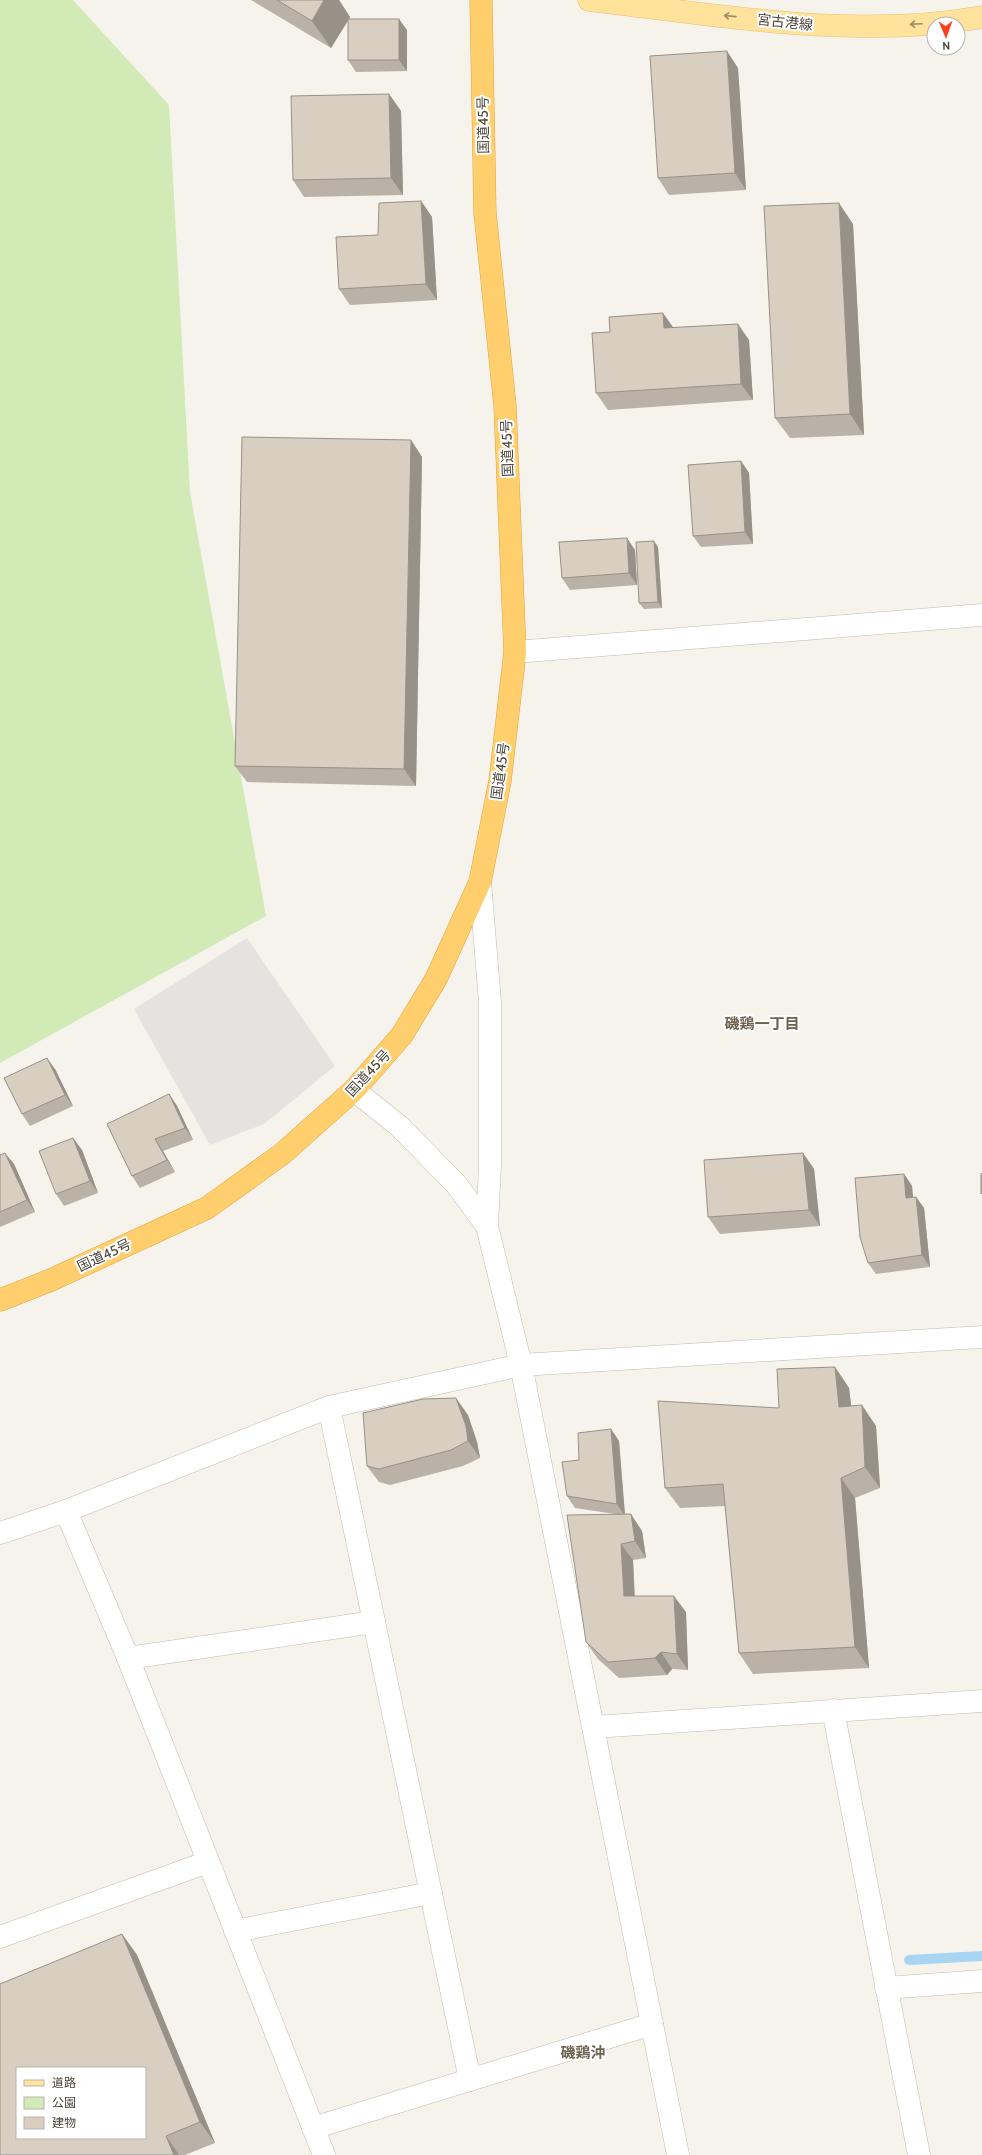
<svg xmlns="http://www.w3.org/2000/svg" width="982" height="2155" font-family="Cabin,'Noto Sans JP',sans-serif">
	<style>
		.green { fill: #d2eab5 }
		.parking { fill: #e5e3e0 }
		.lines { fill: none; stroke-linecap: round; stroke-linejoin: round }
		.stream { stroke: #a9d4f2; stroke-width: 10 }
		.minor-casing { stroke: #c2bbae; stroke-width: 23 }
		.major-casing { stroke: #e6c16a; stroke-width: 23 }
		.highway-casing { stroke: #e0a43c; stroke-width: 23 }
		.minor { stroke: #fff; stroke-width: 22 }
		.major { stroke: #ffe39c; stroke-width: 22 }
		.highway { stroke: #ffcf6e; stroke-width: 22 }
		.wall { fill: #bab2a6 }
		.shaded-wall { fill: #979187 }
		.building { fill: #d8cfc1; stroke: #979187; fill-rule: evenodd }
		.oneway { stroke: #9c8c66 }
		.labels { text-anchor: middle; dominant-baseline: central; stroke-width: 4; stroke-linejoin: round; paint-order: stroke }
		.street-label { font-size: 14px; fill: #4b4439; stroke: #fff }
		.neighbourhood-label { font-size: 15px; font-weight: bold; fill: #6e6250; stroke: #fff }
	</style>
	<rect width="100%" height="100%" fill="#f6f3ec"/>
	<!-- green -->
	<path class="green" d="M 0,0 L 73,0 L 169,105 L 190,492 L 266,916 L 0,1063 Z"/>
	<!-- parking -->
	<path class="parking" d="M 247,938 L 335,1066 L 264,1124 L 210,1145 L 134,1009 Z"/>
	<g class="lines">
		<!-- stream -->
		<path class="stream" d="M 909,1960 L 982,1956"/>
		<defs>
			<g id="minor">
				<path d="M 515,652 L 982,615"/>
				<path d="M 480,882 L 490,1002 L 490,1165 L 487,1226"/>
				<path d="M 354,1090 L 399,1126 L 456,1184 L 487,1226 L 521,1365 L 678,2155"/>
				<path d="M 329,1407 L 470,2080"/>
				<path d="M 66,1511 L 128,1658 L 324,2155"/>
				<path d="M 0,1533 L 66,1511 L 329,1407 L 521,1365 L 982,1337"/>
				<path d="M 128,1658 L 374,1622"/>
				<path d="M 833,1710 L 919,2155"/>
				<path d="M 594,1727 L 982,1701"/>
				<path d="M 235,1931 L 431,1893"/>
				<path d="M 0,1937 L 208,1862"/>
				<path d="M 886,1988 L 982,1981"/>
				<path d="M 313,2128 L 652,2024"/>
			</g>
			<path id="major" d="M 589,0 C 717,15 854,40 982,17"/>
			<path id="highway" d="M 0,1300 L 51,1280 L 207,1208 L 282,1154 L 354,1090 L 402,1035 L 436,979 L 480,882 L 500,781 L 515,652 L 505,406 L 485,213 L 481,0"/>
		</defs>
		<!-- minor casing -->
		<use href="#minor" class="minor-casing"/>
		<!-- major casing -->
		<use href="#major" class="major-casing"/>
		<!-- highway casing -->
		<use href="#highway" class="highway-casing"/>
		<!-- minor -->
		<use href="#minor" class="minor"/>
		<!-- major -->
		<use href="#major" class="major"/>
		<!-- highway -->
		<use href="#highway" class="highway"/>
	</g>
	<!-- wall -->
	<g class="wall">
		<path d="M 251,0 L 339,0 L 350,17 L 349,19 L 407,30 L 407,71 L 356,72 L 348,60 L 348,21 L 331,48 Z"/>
		<path d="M 738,68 L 746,190 L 669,195 L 658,178 Z"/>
		<path d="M 389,94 L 401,111 L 403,195 L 304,197 L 293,180 Z"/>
		<path d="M 421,201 L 432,217 L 437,300 L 350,305 L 339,289 L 378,235 Z"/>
		<path d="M 853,224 L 864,435 L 790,438 L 775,418 Z"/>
		<path d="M 674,328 L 749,340 L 753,400 L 608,410 L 596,393 L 610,332 Z"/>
		<path d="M 411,440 L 422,457 L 416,786 L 247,782 L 235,766 Z"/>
		<path d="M 741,461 L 749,473 L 753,544 L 701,547 L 693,536 Z"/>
		<path d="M 658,547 L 662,608 L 644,609 L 639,603 Z"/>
		<path d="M 635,550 L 637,585 L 570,590 L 562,578 Z"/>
		<path d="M 55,1069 L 73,1106 L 30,1126 L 22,1114 Z"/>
		<path d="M 169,1094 L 177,1106 L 193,1140 L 163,1151 L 175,1172 L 140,1188 L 132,1176 Z"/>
		<path d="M 73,1138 L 82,1150 L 98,1193 L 64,1206 L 56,1194 Z"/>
		<path d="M 803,1153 L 814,1169 L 820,1226 L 720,1234 L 708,1217 Z"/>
		<path d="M 0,1155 L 14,1164 L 35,1212 L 0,1227 Z"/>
		<path d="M 904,1174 L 912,1186 L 913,1197 L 916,1197 L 924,1208 L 930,1267 L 876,1274 L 868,1263 Z"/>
		<path d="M 835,1367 L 849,1388 L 851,1406 L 876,1426 L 880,1488 L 855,1498 L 869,1668 L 753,1674 L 739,1653 L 725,1506 L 680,1508 L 665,1488 L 779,1408 Z"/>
		<path d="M 468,1415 L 477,1442 L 480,1458 L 463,1466 L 390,1485 L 379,1482 L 367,1466 Z"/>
		<path d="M 611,1429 L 619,1441 L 625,1514 L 642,1531 L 646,1558 L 633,1560 L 635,1596 L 686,1612 L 688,1670 L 672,1669 L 667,1675 L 619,1678 L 598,1659 L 586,1642 L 615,1514 L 575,1508 L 567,1496 L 579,1460 Z"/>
		<path d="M 122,1934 L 137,1955 L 215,2143 L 185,2155 L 0,2155 Z"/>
	</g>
	<!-- shaded-wall -->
	<g class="shaded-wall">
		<path d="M 324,0 L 339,0 L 350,17 L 331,48 L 312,21 Z"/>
		<path d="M 399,19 L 407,30 L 407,71 L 399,60 Z"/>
		<path d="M 727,51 L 738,68 L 746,190 L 735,173 Z"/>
		<path d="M 389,94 L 401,111 L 403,195 L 391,178 Z"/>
		<path d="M 421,201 L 432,217 L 437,300 L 426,284 Z"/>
		<path d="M 839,203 L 853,224 L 864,435 L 850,414 Z"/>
		<path d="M 663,313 L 675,330 L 664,328 Z"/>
		<path d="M 738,324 L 749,340 L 753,400 L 741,384 Z"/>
		<path d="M 411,440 L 422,457 L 416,786 L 404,769 Z"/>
		<path d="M 741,461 L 749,473 L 753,544 L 745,532 Z"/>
		<path d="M 627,538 L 635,550 L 637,585 L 629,573 Z"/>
		<path d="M 654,541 L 658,547 L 662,608 L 658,602 Z"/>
		<path d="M 47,1058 L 55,1069 L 73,1106 L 65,1095 Z"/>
		<path d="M 169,1094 L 177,1106 L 193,1140 L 185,1128 Z"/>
		<path d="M 73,1138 L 82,1150 L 98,1193 L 90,1181 Z"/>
		<path d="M 155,1139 L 163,1151 L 175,1172 L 167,1160 Z"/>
		<path d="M 5,1153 L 14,1164 L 35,1212 L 27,1200 Z"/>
		<path d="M 803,1153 L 814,1169 L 820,1226 L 809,1210 Z"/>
		<path d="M 904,1174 L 912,1186 L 914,1209 L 906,1198 Z"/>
		<path d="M 916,1197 L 924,1208 L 930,1267 L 922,1255 Z"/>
		<path d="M 835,1367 L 849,1388 L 854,1428 L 839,1407 Z"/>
		<path d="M 456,1398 L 468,1415 L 477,1442 L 480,1458 L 468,1441 Z"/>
		<path d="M 862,1405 L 876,1426 L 880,1488 L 865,1467 Z"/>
		<path d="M 611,1429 L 619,1441 L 625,1516 L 617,1504 Z"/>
		<path d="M 841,1478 L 855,1498 L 869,1668 L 855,1647 Z"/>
		<path d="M 631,1514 L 642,1531 L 646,1558 L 635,1541 Z"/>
		<path d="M 621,1544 L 633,1560 L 635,1612 L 624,1596 Z"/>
		<path d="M 674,1596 L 686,1612 L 688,1670 L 677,1654 Z"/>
		<path d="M 661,1652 L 672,1669 L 667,1675 L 655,1658 Z"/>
		<path d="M 122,1934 L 137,1955 L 215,2143 L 200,2122 Z"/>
		<path d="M 166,2136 L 179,2155 L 174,2155 Z"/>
	</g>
	<!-- building -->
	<g class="building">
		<path d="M 277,0 L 324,0 L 312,21 Z"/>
		<rect x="348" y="19" width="51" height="41"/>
		<path d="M 727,51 L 735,173 L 658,178 L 650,56 Z"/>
		<path d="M 389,94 L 391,178 L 293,180 L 291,96 Z"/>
		<path d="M 421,201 L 426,284 L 339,289 L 336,237 L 378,235 L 379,203 Z"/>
		<path d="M 839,203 L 850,414 L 775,418 L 764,206 Z"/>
		<path d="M 663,313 L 664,328 L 738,324 L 741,384 L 596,393 L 592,333 L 610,332 L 609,317 Z"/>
		<path d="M 242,437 L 411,440 L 404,769 L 235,766 Z"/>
		<path d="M 741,461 L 745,532 L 693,536 L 688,465 Z"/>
		<path d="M 627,538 L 629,573 L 562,578 L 559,542 Z"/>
		<path d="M 654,541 L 658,602 L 639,603 L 636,542 Z"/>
		<path d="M 47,1058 L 65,1095 L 22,1114 L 4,1078 Z"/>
		<path d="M 169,1094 L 185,1128 L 155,1139 L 167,1160 L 132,1176 L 107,1124 Z"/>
		<path d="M 73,1138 L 90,1181 L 56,1194 L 39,1151 Z"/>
		<path d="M 5,1153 L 27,1200 L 0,1212 L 0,1155 Z"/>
		<path d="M 803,1153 L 809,1210 L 708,1217 L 704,1160 Z"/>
		<path d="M 982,1173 L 982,1193 L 981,1194 L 981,1174 Z"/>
		<path d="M 904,1174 L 906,1198 L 916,1197 L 922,1255 L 868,1263 L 860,1237 L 855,1178 Z"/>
		<path d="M 835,1367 L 839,1407 L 862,1405 L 865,1467 L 841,1478 L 855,1647 L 739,1653 L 723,1484 L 665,1488 L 658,1401 L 779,1408 L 777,1369 Z"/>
		<path d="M 456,1398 L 466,1426 L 468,1441 L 451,1450 L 379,1469 L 367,1466 L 363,1413 L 423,1399 Z"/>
		<path d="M 611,1429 L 617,1504 L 567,1496 L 562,1462 L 579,1460 L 578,1433 Z"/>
		<path d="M 631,1514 L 635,1541 L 621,1544 L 624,1596 L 674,1596 L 677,1654 L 661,1652 L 655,1658 L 608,1662 L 586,1642 L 567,1515 Z"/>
		<path d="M 122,1934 L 200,2122 L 166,2136 L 174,2155 L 0,2155 L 0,1984 ZM 17,2068 L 145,2068 L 145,2138 L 17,2138 Z"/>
	</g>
	<!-- one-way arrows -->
	<defs><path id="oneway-shaft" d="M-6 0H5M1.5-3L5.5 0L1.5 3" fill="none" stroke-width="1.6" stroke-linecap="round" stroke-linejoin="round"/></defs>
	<g class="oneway">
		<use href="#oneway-shaft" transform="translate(730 16) rotate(-174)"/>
		<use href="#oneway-shaft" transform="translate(916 24) rotate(177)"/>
	</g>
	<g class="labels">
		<!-- street labels -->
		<g class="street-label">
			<text transform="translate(785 22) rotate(6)">宮古港線</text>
			<text transform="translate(483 125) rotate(-91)">国道45号</text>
			<text transform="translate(507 448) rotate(-92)">国道45号</text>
			<text transform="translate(500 771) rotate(-82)">国道45号</text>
			<text transform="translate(368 1073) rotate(-47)">国道45号</text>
			<text transform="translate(104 1255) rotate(-25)">国道45号</text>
		</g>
		<!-- neighbourhood labels -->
		<g class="neighbourhood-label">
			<text x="762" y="1024">磯鶏一丁目</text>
			<text x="583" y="2053">磯鶏沖</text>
		</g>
	</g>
	<!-- legend -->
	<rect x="16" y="2067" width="130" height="72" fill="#ffffff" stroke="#b7b4b0"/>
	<rect x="24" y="2080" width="20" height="6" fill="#ffe39c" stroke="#b7b4b0"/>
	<text x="52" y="2087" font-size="12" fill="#4b4439">道路</text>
	<rect x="24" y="2097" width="20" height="12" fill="#d2eab5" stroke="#b7b4b0"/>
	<text x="52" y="2107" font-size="12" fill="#4b4439">公園</text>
	<rect x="24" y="2117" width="20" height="12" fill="#d8cfc1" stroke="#b7b4b0"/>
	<text x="52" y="2127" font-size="12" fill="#4b4439">建物</text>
	<!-- north arrow -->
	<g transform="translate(946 36) rotate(178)"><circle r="19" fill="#ffffff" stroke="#b7b4b0"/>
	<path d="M0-3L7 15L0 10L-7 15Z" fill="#fc3f1d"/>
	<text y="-6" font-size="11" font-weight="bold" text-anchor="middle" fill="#4b4439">N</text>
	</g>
</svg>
